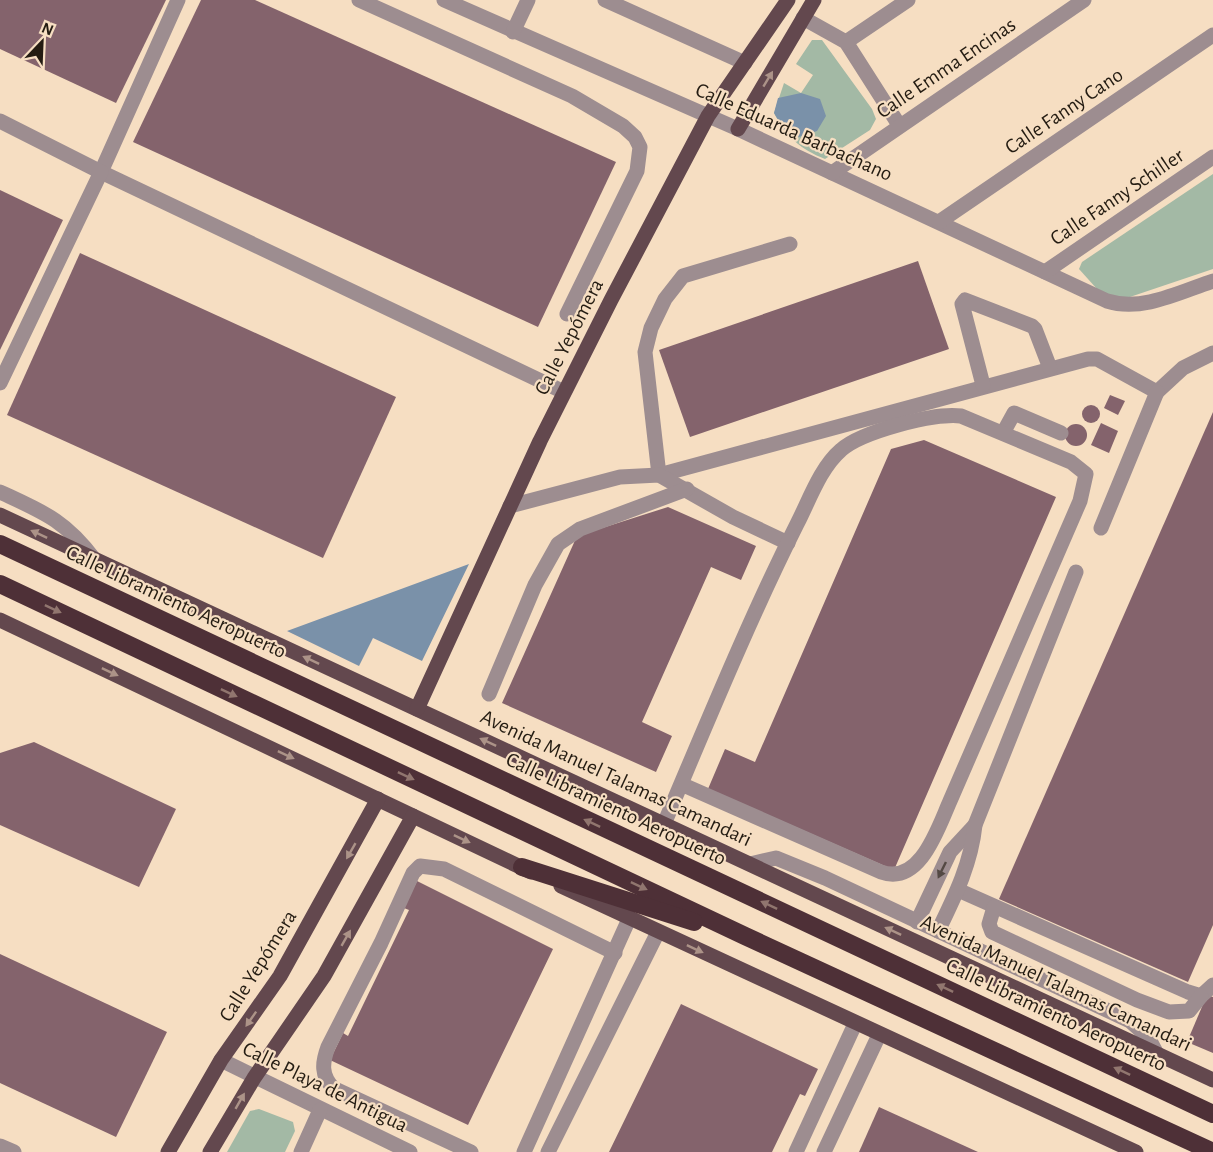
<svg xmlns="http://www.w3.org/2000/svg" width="1213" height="1152" font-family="'Alegreya Sans',sans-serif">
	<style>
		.green { fill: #a3b9a5 }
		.water { fill: #7a91a9 }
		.building { fill: #84636c }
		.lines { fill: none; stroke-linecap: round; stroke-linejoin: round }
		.minor { stroke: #9d8d90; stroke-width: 15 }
		.major { stroke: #63484e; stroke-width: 15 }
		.highway { stroke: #4e3037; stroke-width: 18 }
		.oneway { fill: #ac9388 }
		.oneway2 { fill: #91766f }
		.oneway3 { fill: #544944 }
		.labels { text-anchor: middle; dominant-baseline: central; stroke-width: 4.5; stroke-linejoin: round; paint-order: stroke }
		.street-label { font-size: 21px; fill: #241c12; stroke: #f6dec2 }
	</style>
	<rect width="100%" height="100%" fill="#f6dec2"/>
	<!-- green -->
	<g class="green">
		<path d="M 812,40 L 822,40 L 872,109 L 876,119 L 870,130 L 825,159 C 800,149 787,137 774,113 L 784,83 L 801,93 L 813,75 L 796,64 Z"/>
		<path d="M 1213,174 L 1213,269 L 1115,302 L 1106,299 L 1079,269 L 1082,262 Z"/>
		<path d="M 259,1109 L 293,1122 L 295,1131 L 285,1152 L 227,1152 L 250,1111 Z"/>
	</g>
	<!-- water -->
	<g class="water">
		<path d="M 801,93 L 820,99 L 826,116 L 817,131 L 799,137 L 786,134 L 774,113 L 778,98 Z"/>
		<path d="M 469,564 L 422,661 L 373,638 L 359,666 L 287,631 Z"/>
	</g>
	<!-- building -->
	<g class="building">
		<path d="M 0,0 L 166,0 L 116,103 L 0,49 Z"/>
		<path d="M 201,0 L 255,0 L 616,162 L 538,327 L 133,142 Z"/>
		<path d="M 0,190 L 63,220 L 0,350 Z"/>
		<path d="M 80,253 L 396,397 L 323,558 L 7,415 Z"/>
		<path d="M 918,261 L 949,349 L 690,437 L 659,350 Z"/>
		<path d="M 1110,395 L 1125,401 L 1118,415 L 1104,408 Z"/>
		<circle cx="1091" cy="414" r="9"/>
		<path d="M 1213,412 L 1213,925 L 1188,982 L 999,899 Z"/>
		<path d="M 1101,423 L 1118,431 L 1109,453 L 1091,445 Z"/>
		<circle cx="1076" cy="435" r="11"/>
		<path d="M 924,440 L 1056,497 L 894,870 L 708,789 L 725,749 L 755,762 L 891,449 Z"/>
		<path d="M 668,507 L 756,546 L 741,580 L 711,567 L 642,722 L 672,736 L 656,772 L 502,703 L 577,536 Z"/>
		<path d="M 34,742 L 176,809 L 139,887 L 0,825 L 0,753 Z"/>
		<path d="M 417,881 L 553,949 L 468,1125 L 330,1060 L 343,1033 L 348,1036 L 409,910 L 404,908 Z"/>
		<path d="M 0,954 L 167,1032 L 116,1137 L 0,1083 Z"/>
		<path d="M 1207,995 L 1213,997 L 1213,1053 L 1187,1042 Z"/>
		<path d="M 681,1004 L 818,1069 L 805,1096 L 800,1094 L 772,1152 L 609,1152 Z"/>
		<path d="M 879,1107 L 978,1152 L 859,1152 Z"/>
	</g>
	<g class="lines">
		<!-- minor -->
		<g class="minor">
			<path d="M 178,0 L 101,172 L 564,392"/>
			<path d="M 359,0 L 572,96 L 623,126 L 635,137 L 640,147 L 637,171 L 567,314"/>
			<path d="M 444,0 L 738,129 L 1107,301 C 1142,312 1180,292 1213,281"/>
			<path d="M 605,0 L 745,63"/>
			<path d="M 803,18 L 846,42 L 899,125"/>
			<path d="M 513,32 L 528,0"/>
			<path d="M 846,42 L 908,0"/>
			<path d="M 0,121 L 101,172 L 0,383"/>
			<path d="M 832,173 L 1084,0"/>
			<path d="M 939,222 L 1213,35"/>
			<path d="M 790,244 L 683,276 L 665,299 L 651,328 L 645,352 L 659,475 L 1088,359 L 1097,359 L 1157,392 L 1183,368 L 1213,353"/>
			<path d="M 1045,272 L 1213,157"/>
			<path d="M 983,385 L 962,304 L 965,300 L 1032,326 L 1035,329 L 1050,368"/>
			<path d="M 1003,433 L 1014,413 L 1061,433"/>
			<path d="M 0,492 C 43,512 65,520 94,559"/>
			<path d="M 510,506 L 620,477 L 659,475 L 733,517 L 788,543"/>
			<path d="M 1101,528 L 1157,392"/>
			<path d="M 489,694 L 535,585 L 558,544 L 580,529 L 687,489"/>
			<path d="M 664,824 C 707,723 748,622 797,524 C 809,501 820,468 841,450 C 861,432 935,412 961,416 L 1071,462 L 1086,474 L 1080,501 L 950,801 C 938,828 920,886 881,872 L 681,784"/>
			<path d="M 750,864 L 776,858 L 825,878 L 1130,1021 L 1148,1037 L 1157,1054"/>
			<path d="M 958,890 L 1188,992 L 1201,996 L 1213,985"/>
			<path d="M 994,907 L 989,924 L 992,932 L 1137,1000 L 1169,1012 L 1189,1011 L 1201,996"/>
			<path d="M 917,922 L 950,852 L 975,825"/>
			<path d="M 938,931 C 955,896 971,864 975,825 L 1076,572"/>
			<path d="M 221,1060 L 410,1152"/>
			<path d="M 0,1146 L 14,1152"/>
			<path d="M 301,1152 L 320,1110"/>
			<path d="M 471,1152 L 333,1088 C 321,1075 322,1063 328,1047 L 381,943 L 413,873 L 420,866 L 444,869 L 615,953"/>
			<path d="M 524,1152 L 629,919"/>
			<path d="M 548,1152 L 658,932"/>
			<path d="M 796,1152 L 855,1024"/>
			<path d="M 824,1152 L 879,1035"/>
		</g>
		<!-- major -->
		<g class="major">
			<path d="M 738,129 L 814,0"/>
			<path d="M 0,515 L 1213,1080"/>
			<path d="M 0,620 L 531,872"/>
			<path d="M 417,709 L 540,441 L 611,300 L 708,116 L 788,0"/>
			<path d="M 561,886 L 1136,1152"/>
			<path d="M 168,1152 L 221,1060 L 280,976 L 378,799"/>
			<path d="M 210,1152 L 254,1078 L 324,976 L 413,816"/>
		</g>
		<!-- highway -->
		<g class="highway">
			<path d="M 0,544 L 1213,1114"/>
			<path d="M 0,584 L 745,936 L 1213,1152"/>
			<path d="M 522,867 L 694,922"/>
		</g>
	</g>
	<!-- one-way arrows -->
	<defs><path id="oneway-solid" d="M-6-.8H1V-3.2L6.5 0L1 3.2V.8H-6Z" transform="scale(1.5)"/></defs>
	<g class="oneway">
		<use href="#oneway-solid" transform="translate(768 79) rotate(-59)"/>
		<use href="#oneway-solid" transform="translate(39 534) rotate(-155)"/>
		<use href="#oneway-solid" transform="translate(311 660) rotate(-155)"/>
		<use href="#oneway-solid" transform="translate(110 672) rotate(25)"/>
		<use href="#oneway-solid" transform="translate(488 742) rotate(-155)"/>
		<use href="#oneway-solid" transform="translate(286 755) rotate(25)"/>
		<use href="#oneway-solid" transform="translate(462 839) rotate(25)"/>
		<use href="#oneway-solid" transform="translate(351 851) rotate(120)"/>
		<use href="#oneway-solid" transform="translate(893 931) rotate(-155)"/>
		<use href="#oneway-solid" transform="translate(346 938) rotate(-60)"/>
		<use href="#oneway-solid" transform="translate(695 949) rotate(25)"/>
		<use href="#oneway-solid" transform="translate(251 1019) rotate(125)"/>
		<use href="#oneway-solid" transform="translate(240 1101) rotate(-60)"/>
	</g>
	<g class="oneway2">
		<use href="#oneway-solid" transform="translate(53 609) rotate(25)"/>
		<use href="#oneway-solid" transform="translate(229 693) rotate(25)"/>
		<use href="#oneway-solid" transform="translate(406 776) rotate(25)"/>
		<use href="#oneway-solid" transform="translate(592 823) rotate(-155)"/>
		<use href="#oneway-solid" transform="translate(639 886) rotate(25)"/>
		<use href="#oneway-solid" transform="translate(769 905) rotate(-155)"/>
		<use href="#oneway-solid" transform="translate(945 988) rotate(-155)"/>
		<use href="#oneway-solid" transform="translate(1122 1071) rotate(-155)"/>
	</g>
	<use class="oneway3" href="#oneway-solid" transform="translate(942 870) rotate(116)"/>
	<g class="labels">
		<!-- street labels -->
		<g class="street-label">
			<text transform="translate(946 68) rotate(-34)">Calle Emma Encinas</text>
			<text transform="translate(1064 111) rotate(-34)">Calle Fanny Cano</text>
			<text transform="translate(794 132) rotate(24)">Calle Eduarda Barbachano</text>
			<text transform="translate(1117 197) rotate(-34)">Calle Fanny Schiller</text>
			<text transform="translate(569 337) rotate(-63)">Calle Yepómera</text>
			<text transform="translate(176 602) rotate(25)">Calle Libramiento Aeropuerto</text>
			<text transform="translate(616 778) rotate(25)">Avenida Manuel Talamas Camandari</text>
			<text transform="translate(616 809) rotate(25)">Calle Libramiento Aeropuerto</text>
			<text transform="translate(258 966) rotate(-58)">Calle Yepómera</text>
			<text transform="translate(1056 983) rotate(25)">Avenida Manuel Talamas Camandari</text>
			<text transform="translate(1056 1015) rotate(25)">Calle Libramiento Aeropuerto</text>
			<text transform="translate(325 1087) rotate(26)">Calle Playa de Antigua</text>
		</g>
	</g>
	<!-- north arrow -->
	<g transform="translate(42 42) rotate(23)" stroke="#f6dec2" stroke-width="4.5" paint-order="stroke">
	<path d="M0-4.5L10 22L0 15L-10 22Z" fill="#241c12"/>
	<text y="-9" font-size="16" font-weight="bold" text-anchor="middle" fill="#241c12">N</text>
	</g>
</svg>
